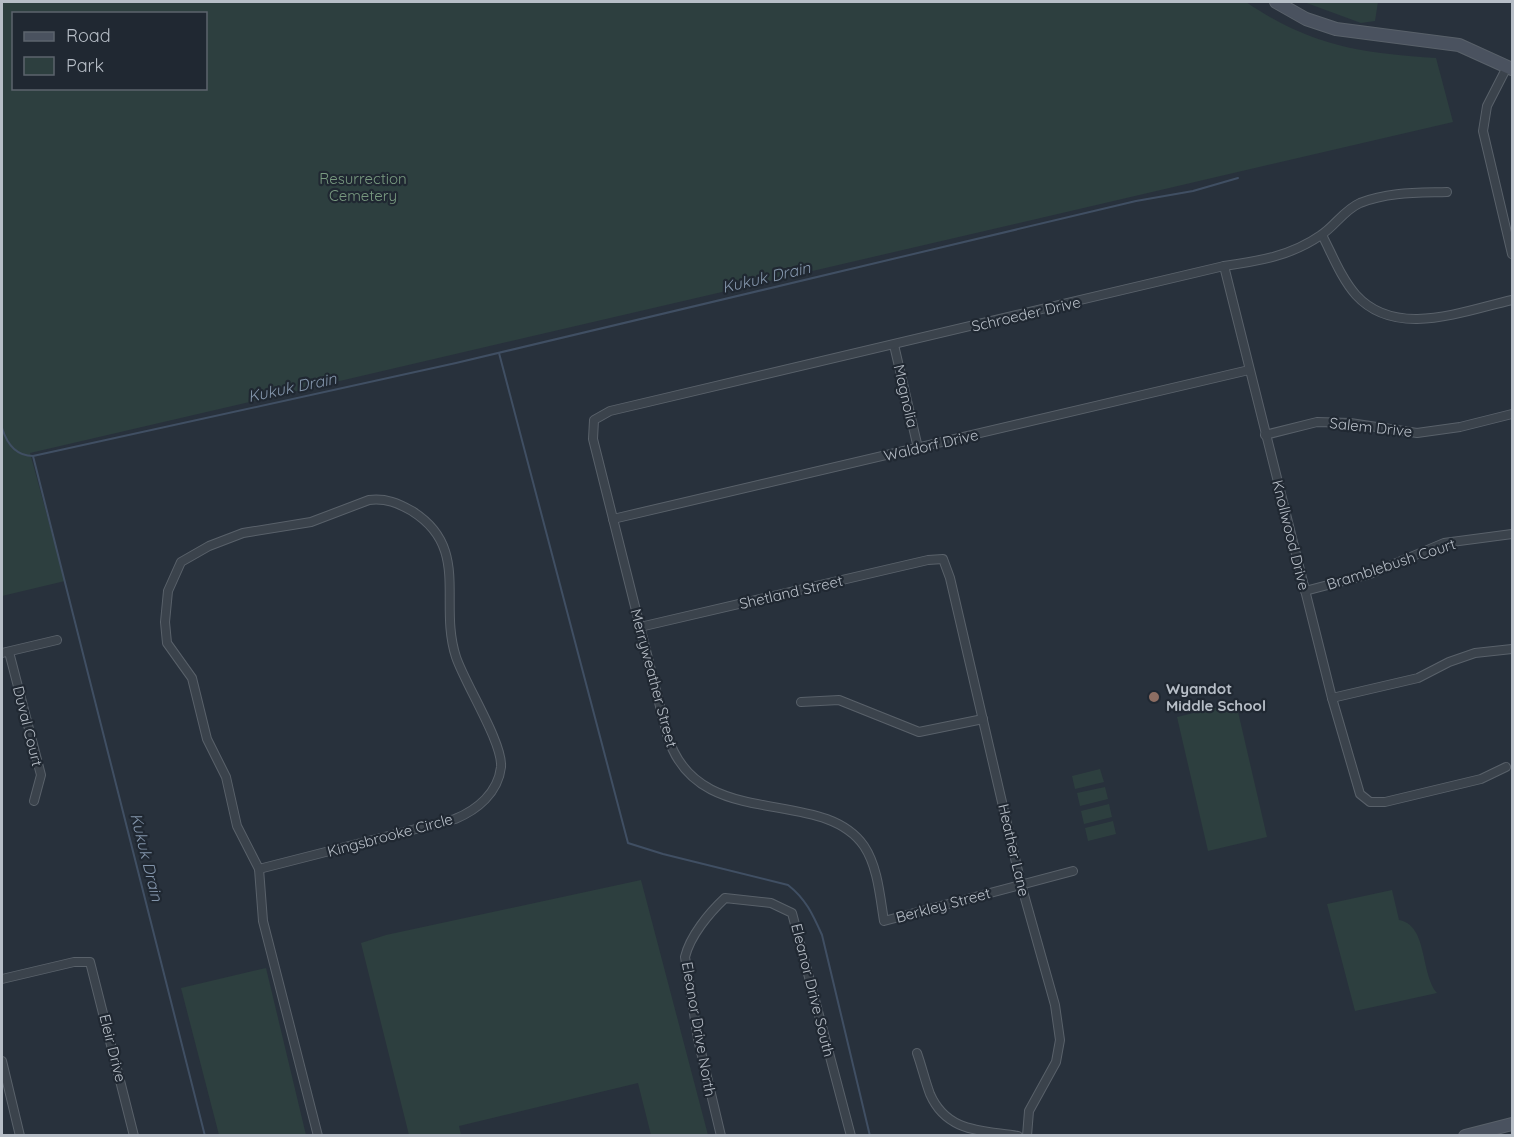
<svg xmlns="http://www.w3.org/2000/svg" width="1514" height="1137" font-family="Quicksand,sans-serif">
	<style>
		.green { fill: #2d3f3f; fill-rule: evenodd }
		.lines { fill: none; stroke-linecap: round; stroke-linejoin: round }
		.stream { stroke: #404f63; stroke-width: 2 }
		.street-casing { stroke: #59616a; stroke-width: 10 }
		.secondary-casing { stroke: #59616a; stroke-width: 14 }
		.street { stroke: #3b434c; stroke-width: 8 }
		.secondary { stroke: #4a525f; stroke-width: 12 }
		.education-dot { fill: #8d6e63; stroke: #202832; stroke-width: 2 }
		.labels { text-anchor: middle; dominant-baseline: central; stroke-width: 4.5; stroke-linejoin: round; paint-order: stroke }
		.park-label { font-size: 15px; fill: #799a80; stroke: #202832 }
		.street-label { font-size: 15px; fill: #b7bec7; stroke: #202832 }
		.poi-label { font-size: 15px; font-weight: bold; fill: #b7bec7; stroke: #202832; text-anchor: start }
		.water-label { font-size: 16px; font-style: italic; fill: #8395ab; stroke: #202832 }
	</style>
	<rect width="100%" height="100%" fill="#28313c"/>
	<!-- green -->
	<g class="green">
		<path d="M 2,2 L 1246,2 C 1311,46 1360,53 1436,58 L 1453,122 L 30,453 L 65,581 L 2,596 ZM 14,14 L 206,14 L 206,88 L 14,88 Z"/>
		<path d="M 1304,2 L 1378,2 L 1375,21 L 1361,23 Z"/>
		<path d="M 1236,703 L 1267,837 L 1208,851 L 1177,717 Z"/>
		<path d="M 1100,769 L 1104,782 L 1075,789 L 1072,776 Z"/>
		<path d="M 1105,787 L 1108,799 L 1080,806 L 1077,793 Z"/>
		<path d="M 1109,804 L 1112,817 L 1084,824 L 1081,811 Z"/>
		<path d="M 1113,821 L 1116,834 L 1088,841 L 1085,828 Z"/>
		<path d="M 641,880 L 708,1135 L 651,1135 L 638,1083 L 459,1126 L 461,1135 L 409,1135 L 361,943 L 386,935 Z"/>
		<path d="M 1392,890 L 1399,920 C 1428,925 1420,973 1437,993 L 1355,1011 L 1327,904 Z"/>
		<path d="M 266,968 L 306,1135 L 219,1135 L 181,988 Z"/>
	</g>
	<g class="lines">
		<!-- stream -->
		<g class="stream">
			<path d="M 499,353 L 628,843 L 663,854 L 788,885 C 806,899 813,915 822,935 L 870,1136"/>
			<path d="M 2,428 C 7,444 17,456 33,456 L 456,363 L 1136,201 L 1193,191 L 1238,178"/>
			<path d="M 33,456 L 205,1136"/>
		</g>
		<defs>
			<g id="street">
				<path d="M 1507,67 L 1487,106 L 1483,131 L 1512,254"/>
				<path d="M 1322,235 C 1332,254 1341,278 1356,295 C 1396,339 1463,311 1512,300"/>
				<path d="M 1224,266 L 1332,698 L 1360,794 L 1370,802 L 1385,802 L 1481,779 L 1506,767"/>
				<path d="M 894,345 L 918,448"/>
				<path d="M 1265,435 L 1317,422 L 1350,423 L 1417,433 L 1460,427 L 1512,414"/>
				<path d="M 369,500 C 386,498 398,503 412,511 C 471,548 438,602 456,657 C 465,684 503,743 501,767 C 498,793 477,810 455,819 L 259,869 L 237,826 L 226,777 L 207,739 L 192,678 L 167,643 L 165,622 L 168,591 L 181,562 L 209,546 L 243,533 L 311,522 Z"/>
				<path d="M 613,519 L 1249,370"/>
				<path d="M 1305,591 L 1370,574 L 1444,543 L 1512,534"/>
				<path d="M 640,627 L 928,560 L 943,559 L 950,578 L 1021,884 L 1055,1005 L 1060,1040 L 1056,1062 L 1029,1111 L 1027,1136"/>
				<path d="M 9,652 L 41,775 L 34,801"/>
				<path d="M 2,653 L 57,640"/>
				<path d="M 1332,698 L 1418,678 L 1449,662 L 1475,653 L 1512,649"/>
				<path d="M 801,702 L 839,700 L 919,732 L 983,719"/>
				<path d="M 259,869 L 263,921 L 318,1136"/>
				<path d="M 1073,871 L 884,921 C 880,897 878,867 864,846 C 821,784 696,835 667,734 L 593,439 L 594,420 L 610,411 L 1224,266 C 1259,261 1291,256 1321,235 C 1335,226 1344,210 1360,203 C 1389,192 1416,193 1447,192"/>
				<path d="M 2,979 L 74,962 L 90,962 L 134,1136"/>
				<path d="M 917,1053 C 922,1067 925,1081 930,1094 C 947,1133 982,1130 1018,1136"/>
				<path d="M 2,1061 L 20,1136"/>
				<path d="M 721,1136 L 698,1039 L 685,957 C 690,936 709,913 725,898 L 771,903 L 792,913 L 851,1136"/>
			</g>
			<g id="secondary">
				<path d="M 1276,2 L 1306,19 L 1336,29 L 1459,45 L 1512,69"/>
				<path d="M 1465,1136 L 1512,1124"/>
			</g>
		</defs>
		<!-- street casing -->
		<use href="#street" class="street-casing"/>
		<!-- secondary casing -->
		<use href="#secondary" class="secondary-casing"/>
		<!-- street -->
		<use href="#street" class="street"/>
		<!-- secondary -->
		<use href="#secondary" class="secondary"/>
	</g>
	<!-- markers -->
	<circle class="education-dot" cx="1154" cy="697" r="6"/>
	<g class="labels">
		<!-- park labels -->
		<g class="park-label">
			<text x="363" y="178">Resurrection<tspan x="363" dy="17">Cemetery</tspan></text>
		</g>
		<!-- street labels -->
		<g class="street-label">
			<text transform="translate(1026 314) rotate(-13)">Schroeder Drive</text>
			<text transform="translate(906 396) rotate(77)">Magnolia</text>
			<text transform="translate(1371 427) rotate(6)">Salem Drive</text>
			<text transform="translate(931 445) rotate(-13)">Waldorf Drive</text>
			<text transform="translate(1291 535) rotate(76)">Knollwood Drive</text>
			<text transform="translate(1391 564) rotate(-18)">Bramblebush Court</text>
			<text transform="translate(791 592) rotate(-13)">Shetland Street</text>
			<text transform="translate(654 678) rotate(75)">Merryweather Street</text>
			<text transform="translate(28 726) rotate(76)">Duval Court</text>
			<text transform="translate(390 835) rotate(-15)">Kingsbrooke Circle</text>
			<text transform="translate(1014 850) rotate(77)">Heather Lane</text>
			<text transform="translate(943 905) rotate(-15)">Berkley Street</text>
			<text transform="translate(813 990) rotate(76)">Eleanor Drive South</text>
			<text transform="translate(699 1029) rotate(80)">Eleanor Drive North</text>
			<text transform="translate(113 1048) rotate(76)">Eleir Drive</text>
		</g>
		<!-- poi labels -->
		<g class="poi-label">
			<text x="1166" y="688">Wyandot<tspan x="1166" dy="17">Middle School</tspan></text>
		</g>
		<!-- water labels -->
		<g class="water-label">
			<text transform="translate(766 277) rotate(-13)">Kukuk Drain</text>
			<text transform="translate(292 387) rotate(-12)">Kukuk Drain</text>
			<text transform="translate(147 857) rotate(76)">Kukuk Drain</text>
		</g>
	</g>
	<!-- border -->
	<rect width="1514" height="1137" fill="none" stroke="#b7bec7" stroke-width="6"/>
	<!-- legend -->
	<rect x="12" y="12" width="195" height="78" fill="#202832" stroke="#5c646e" stroke-width="1.5"/>
	<rect x="24" y="32" width="30" height="9" fill="#4a525f" stroke="#5c646e" stroke-width="1.5"/>
	<text x="66" y="42" font-size="18" fill="#b7bec7">Road</text>
	<rect x="24" y="57" width="30" height="18" fill="#2d3f3f" stroke="#5c646e" stroke-width="1.5"/>
	<text x="66" y="72" font-size="18" fill="#b7bec7">Park</text>
</svg>
